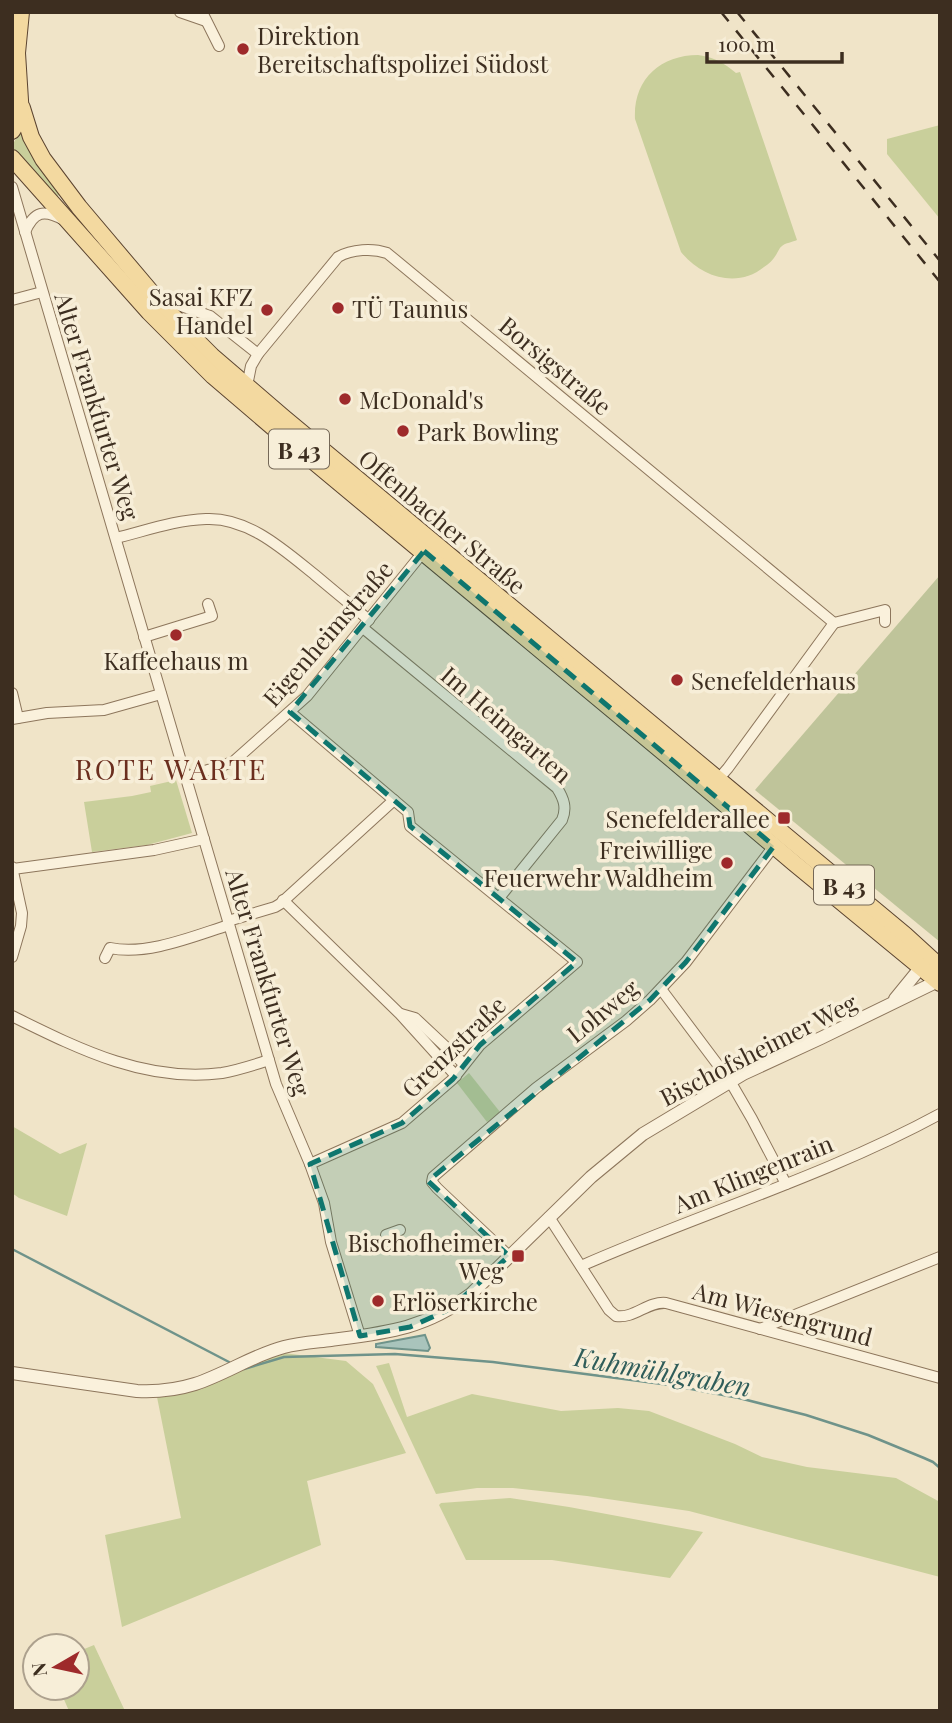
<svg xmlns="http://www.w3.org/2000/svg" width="952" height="1723" font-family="'Playfair Display',serif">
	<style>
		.green { fill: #c9cf9b }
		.cemetery { fill: #bfc49a }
		.water { fill: #a9c4bc; stroke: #6f938a; stroke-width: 2 }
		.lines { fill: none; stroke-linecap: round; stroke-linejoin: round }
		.stream { stroke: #6f938a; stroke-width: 2.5 }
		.minor-casing { stroke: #8d765c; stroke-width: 12 }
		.tertiary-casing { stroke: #8d765c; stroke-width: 14 }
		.primary-casing { stroke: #5b4430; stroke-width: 18 }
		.minor { stroke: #faf1dc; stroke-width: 10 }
		.tertiary { stroke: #faf1dc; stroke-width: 12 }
		.primary { stroke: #f3d9a0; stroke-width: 16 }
		.rail { stroke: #3d2e20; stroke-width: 2.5; stroke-dasharray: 12 12; stroke-linecap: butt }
		.marked { fill: #0f766e; fill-opacity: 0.2; stroke: #0f766e; stroke-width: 5; stroke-dasharray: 14 9; stroke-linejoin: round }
		.poi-dot { fill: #9e2a2b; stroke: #f7eed8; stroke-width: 2.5 }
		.labels { text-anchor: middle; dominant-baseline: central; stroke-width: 7; stroke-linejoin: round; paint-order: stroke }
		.shield { fill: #f7eed8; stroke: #756857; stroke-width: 2 }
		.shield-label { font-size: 23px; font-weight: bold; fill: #3d2e20 }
		.poi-label { font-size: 24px; fill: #3d2e20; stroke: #f7eed8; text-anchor: start }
		.street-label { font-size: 24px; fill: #3d2e20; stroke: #f7eed8 }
		.water-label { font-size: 26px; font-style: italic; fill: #2f5d5a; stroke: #f7eed8 }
		.quarter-label { font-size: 28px; letter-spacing: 2px; fill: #6b2e1e; stroke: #f7eed8 }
	</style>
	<rect width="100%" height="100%" fill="#f0e4c8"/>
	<!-- green -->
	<g class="green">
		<path d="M 698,55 C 714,57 724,63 736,73 L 740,72 L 797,240 C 793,242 785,243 782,246 C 779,248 778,252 776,255 C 773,260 769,264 764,267 C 737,289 701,277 681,252 L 635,119 C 633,80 660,55 698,55 Z"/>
		<path d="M 940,125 L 940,219 L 887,154 L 887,139 Z"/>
		<path d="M 22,127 L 42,171 L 60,194 L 57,197 L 12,149 L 12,146 Z"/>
		<path d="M 176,780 L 192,833 L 147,845 L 92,852 L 84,802 L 132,796 L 151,792 L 150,786 Z"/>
		<path d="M 469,1073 L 500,1112 L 487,1122 L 457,1083 Z"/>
		<path d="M 12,1126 L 60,1154 L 87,1143 L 67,1216 L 19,1198 L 12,1193 Z"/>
		<path d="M 276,1352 L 346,1361 L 373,1384 L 406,1453 L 307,1481 L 321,1545 L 122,1627 L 105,1535 L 181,1518 L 157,1397 L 186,1390 Z"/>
		<path d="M 389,1363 L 407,1417 L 472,1394 L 561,1411 L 618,1408 L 649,1411 L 735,1444 L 762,1457 L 807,1467 L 896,1478 L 940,1502 L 940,1577 L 689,1511 L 587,1496 L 513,1488 L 477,1488 L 436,1494 L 376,1366 Z"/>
		<path d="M 510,1498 L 569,1507 L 703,1532 L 670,1578 L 552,1560 L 466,1560 L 439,1505 L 441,1503 Z"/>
		<path d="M 94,1645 L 125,1711 L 69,1711 L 59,1688 L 77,1688 L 77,1652 Z"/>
	</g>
	<!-- cemetery -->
	<path class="cemetery" d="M 940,575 L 940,942 L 755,790 Z"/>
	<!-- water -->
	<path class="water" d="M 425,1335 L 430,1348 L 428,1351 L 376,1347 L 376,1344 Z"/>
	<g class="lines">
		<!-- stream -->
		<g class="stream">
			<path d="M 12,1249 L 229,1362"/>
			<path d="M 244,1369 L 284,1357 L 395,1354 L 493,1362 L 670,1385 L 739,1398 L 806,1415 L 868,1435 L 924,1458 L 933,1462 L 940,1468"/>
		</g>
		<defs>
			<g id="minor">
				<path d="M 180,12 L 206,21"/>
				<path d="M 202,12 L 219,46"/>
				<path d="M 12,187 L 276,1084 L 310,1164 L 324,1203 L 331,1242 L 360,1336"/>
				<path d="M 25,232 C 34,211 44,209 64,220"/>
				<path d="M 158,298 L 210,316 L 258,354"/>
				<path d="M 12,300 L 42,292"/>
				<path d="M 247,386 L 251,366 L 258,354 L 338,257 C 352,249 373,248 387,253 L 834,623"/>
				<path d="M 116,538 C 145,531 175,520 206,519 C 248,517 284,550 315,575 C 333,590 351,605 369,620"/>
				<path d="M 834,623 L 885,610 L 885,622"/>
				<path d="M 363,628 L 557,788 C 564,799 567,808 562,820 L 499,898"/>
				<path d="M 144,637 L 212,616 L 208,604"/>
				<path d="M 12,693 L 18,718"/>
				<path d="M 290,712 L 408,812 L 410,826 L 577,962 L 480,1045 L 453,1079 L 402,1123 L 310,1164"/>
				<path d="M 12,719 L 47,713 L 104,710 L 161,694"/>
				<path d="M 186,777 L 233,762 L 307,696 L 424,551"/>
				<path d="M 715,783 L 728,768 L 834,623"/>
				<path d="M 12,867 L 22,913 L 21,926 L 12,957"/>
				<path d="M 13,869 L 154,850 L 204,839"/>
				<path d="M 283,900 L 400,1014 L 456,1076"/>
				<path d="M 228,921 L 275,907 L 280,904 L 394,800"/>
				<path d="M 105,958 L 110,948 C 147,956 194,936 229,925"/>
				<path d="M 661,989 L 730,1081 L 752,1119 L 786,1184"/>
				<path d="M 401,1014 L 415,1018 L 464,1064"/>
				<path d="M 12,1016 C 79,1049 146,1083 222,1073 C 238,1070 254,1065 269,1060"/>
				<path d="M 549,1217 L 609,1310 L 616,1316 C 634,1319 648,1301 666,1303 L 940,1378"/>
				<path d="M 386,1235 L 400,1230"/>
				<path d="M 509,1256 L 437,1188 L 432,1182 L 433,1177 L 536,1088 L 626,1021 L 650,1000 L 686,962 L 774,846"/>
				<path d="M 581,1266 C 699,1214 826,1176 940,1114"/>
				<path d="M 760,1329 L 940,1257"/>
			</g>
			<g id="tertiary">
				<path d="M 895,999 L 926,961"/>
				<path d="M 12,1373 L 137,1391 C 157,1392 176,1390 195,1384 C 226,1374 253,1355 284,1347 C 299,1343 315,1342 331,1340 C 385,1333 426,1329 471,1294 L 591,1177 L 643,1134 L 743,1074 L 821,1038 L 940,980"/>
			</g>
			<g id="primary">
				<path d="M 12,94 L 22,108 L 31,137 L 43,159 L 79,207 L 156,298 L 185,329 L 212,356 L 283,417 L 905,935 L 940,967"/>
				<path d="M 12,131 L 21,116 L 17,53 L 21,12"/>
				<path d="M 12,158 L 149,312 L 213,376 L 289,441 L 674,761 L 794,863 L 940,983"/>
			</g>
		</defs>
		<!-- minor casing -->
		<use href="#minor" class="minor-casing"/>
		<!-- tertiary casing -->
		<use href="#tertiary" class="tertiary-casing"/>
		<!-- primary casing -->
		<use href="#primary" class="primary-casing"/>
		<!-- minor -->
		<use href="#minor" class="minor"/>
		<!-- tertiary -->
		<use href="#tertiary" class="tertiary"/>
		<!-- primary -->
		<use href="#primary" class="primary"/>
		<!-- rail -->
		<g class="rail">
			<path d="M 721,12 L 940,282"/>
			<path d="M 737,12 L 940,261"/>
		</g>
	</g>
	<!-- marked area -->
	<path class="marked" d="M 424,551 L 774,846 L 686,962 L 650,1000 L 428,1181 L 509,1256 L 450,1309 L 410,1327 L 360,1336 L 310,1164 L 402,1123 L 453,1079 L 480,1045 L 577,962 L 410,826 L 408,812 L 290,712 Z"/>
	<!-- markers -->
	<g class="poi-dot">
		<circle cx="243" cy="49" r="7"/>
		<circle cx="338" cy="308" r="7"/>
		<circle cx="267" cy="310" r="7"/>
		<circle cx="345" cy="399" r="7"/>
		<circle cx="403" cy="431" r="7"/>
		<circle cx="176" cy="635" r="7"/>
		<circle cx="677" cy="680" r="7"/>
		<rect x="777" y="811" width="14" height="14" rx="3.5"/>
		<circle cx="727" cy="863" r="7"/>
		<rect x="511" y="1249" width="14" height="14" rx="3.5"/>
		<circle cx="378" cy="1301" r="7"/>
	</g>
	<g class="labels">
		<!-- shield labels -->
		<g class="shield">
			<rect x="269" y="429.5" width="60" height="39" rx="5"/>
			<rect x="814" y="865.5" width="60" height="39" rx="5"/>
		</g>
		<g class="shield-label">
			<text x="299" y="449">B 43</text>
			<text x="844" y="885">B 43</text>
		</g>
		<!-- poi labels -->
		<g class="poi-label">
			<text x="257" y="35">Direktion<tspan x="257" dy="28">Bereitschaftspolizei Südost</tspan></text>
			<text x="253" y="296" text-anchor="end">Sasai KFZ<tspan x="253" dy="28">Handel</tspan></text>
			<text x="352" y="308">TÜ Taunus</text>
			<text x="359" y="399">McDonald's</text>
			<text x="417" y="431">Park Bowling</text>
			<text x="176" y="660" text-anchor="middle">Kaffeehaus m</text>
			<text x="691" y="680">Senefelderhaus</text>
			<text x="770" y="818" text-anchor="end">Senefelderallee</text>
			<text x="713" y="849" text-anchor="end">Freiwillige<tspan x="713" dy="28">Feuerwehr Waldheim</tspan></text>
			<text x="504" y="1242" text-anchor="end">Bischofheimer<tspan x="504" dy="28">Weg</tspan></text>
			<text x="392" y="1301">Erlöserkirche</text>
		</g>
		<!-- street labels -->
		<g class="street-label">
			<text transform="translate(556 365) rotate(40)">Borsigstraße</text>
			<text transform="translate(98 406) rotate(73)">Alter Frankfurter Weg</text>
			<text transform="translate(443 521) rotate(40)">Offenbacher Straße</text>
			<text transform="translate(327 633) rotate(-49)">Eigenheimstraße</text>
			<text transform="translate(507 724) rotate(41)">Im Heimgarten</text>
			<text transform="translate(269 982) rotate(73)">Alter Frankfurter Weg</text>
			<text transform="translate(602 1010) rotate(-39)">Lohweg</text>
			<text transform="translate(453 1046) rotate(-44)">Grenzstraße</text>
			<text transform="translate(758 1049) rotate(-27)">Bischofsheimer Weg</text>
			<text transform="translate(753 1173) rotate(-22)">Am Klingenrain</text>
			<text transform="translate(783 1313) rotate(15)">Am Wiesengrund</text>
		</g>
		<!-- water labels -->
		<g class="water-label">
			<text transform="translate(663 1371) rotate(10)">Kuhmühlgraben</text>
		</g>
		<!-- quarter labels -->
		<g class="quarter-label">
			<text x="171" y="768">ROTE WARTE</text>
		</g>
	</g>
	<!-- border -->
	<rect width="952" height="1723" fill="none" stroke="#3d2e20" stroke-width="28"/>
	<!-- north arrow -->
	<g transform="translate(56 1667) rotate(261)"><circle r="33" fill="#f7eed8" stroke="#ada18e" stroke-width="2"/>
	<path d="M0-5L12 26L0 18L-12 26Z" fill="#9e2a2b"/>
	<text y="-10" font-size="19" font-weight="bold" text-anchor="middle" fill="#3d2e20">N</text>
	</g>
	<!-- scale -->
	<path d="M707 52v10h135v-10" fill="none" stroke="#3d2e20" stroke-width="3.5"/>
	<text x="718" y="52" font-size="21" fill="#3d2e20" stroke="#f7eed8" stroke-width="5" paint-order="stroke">100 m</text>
</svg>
